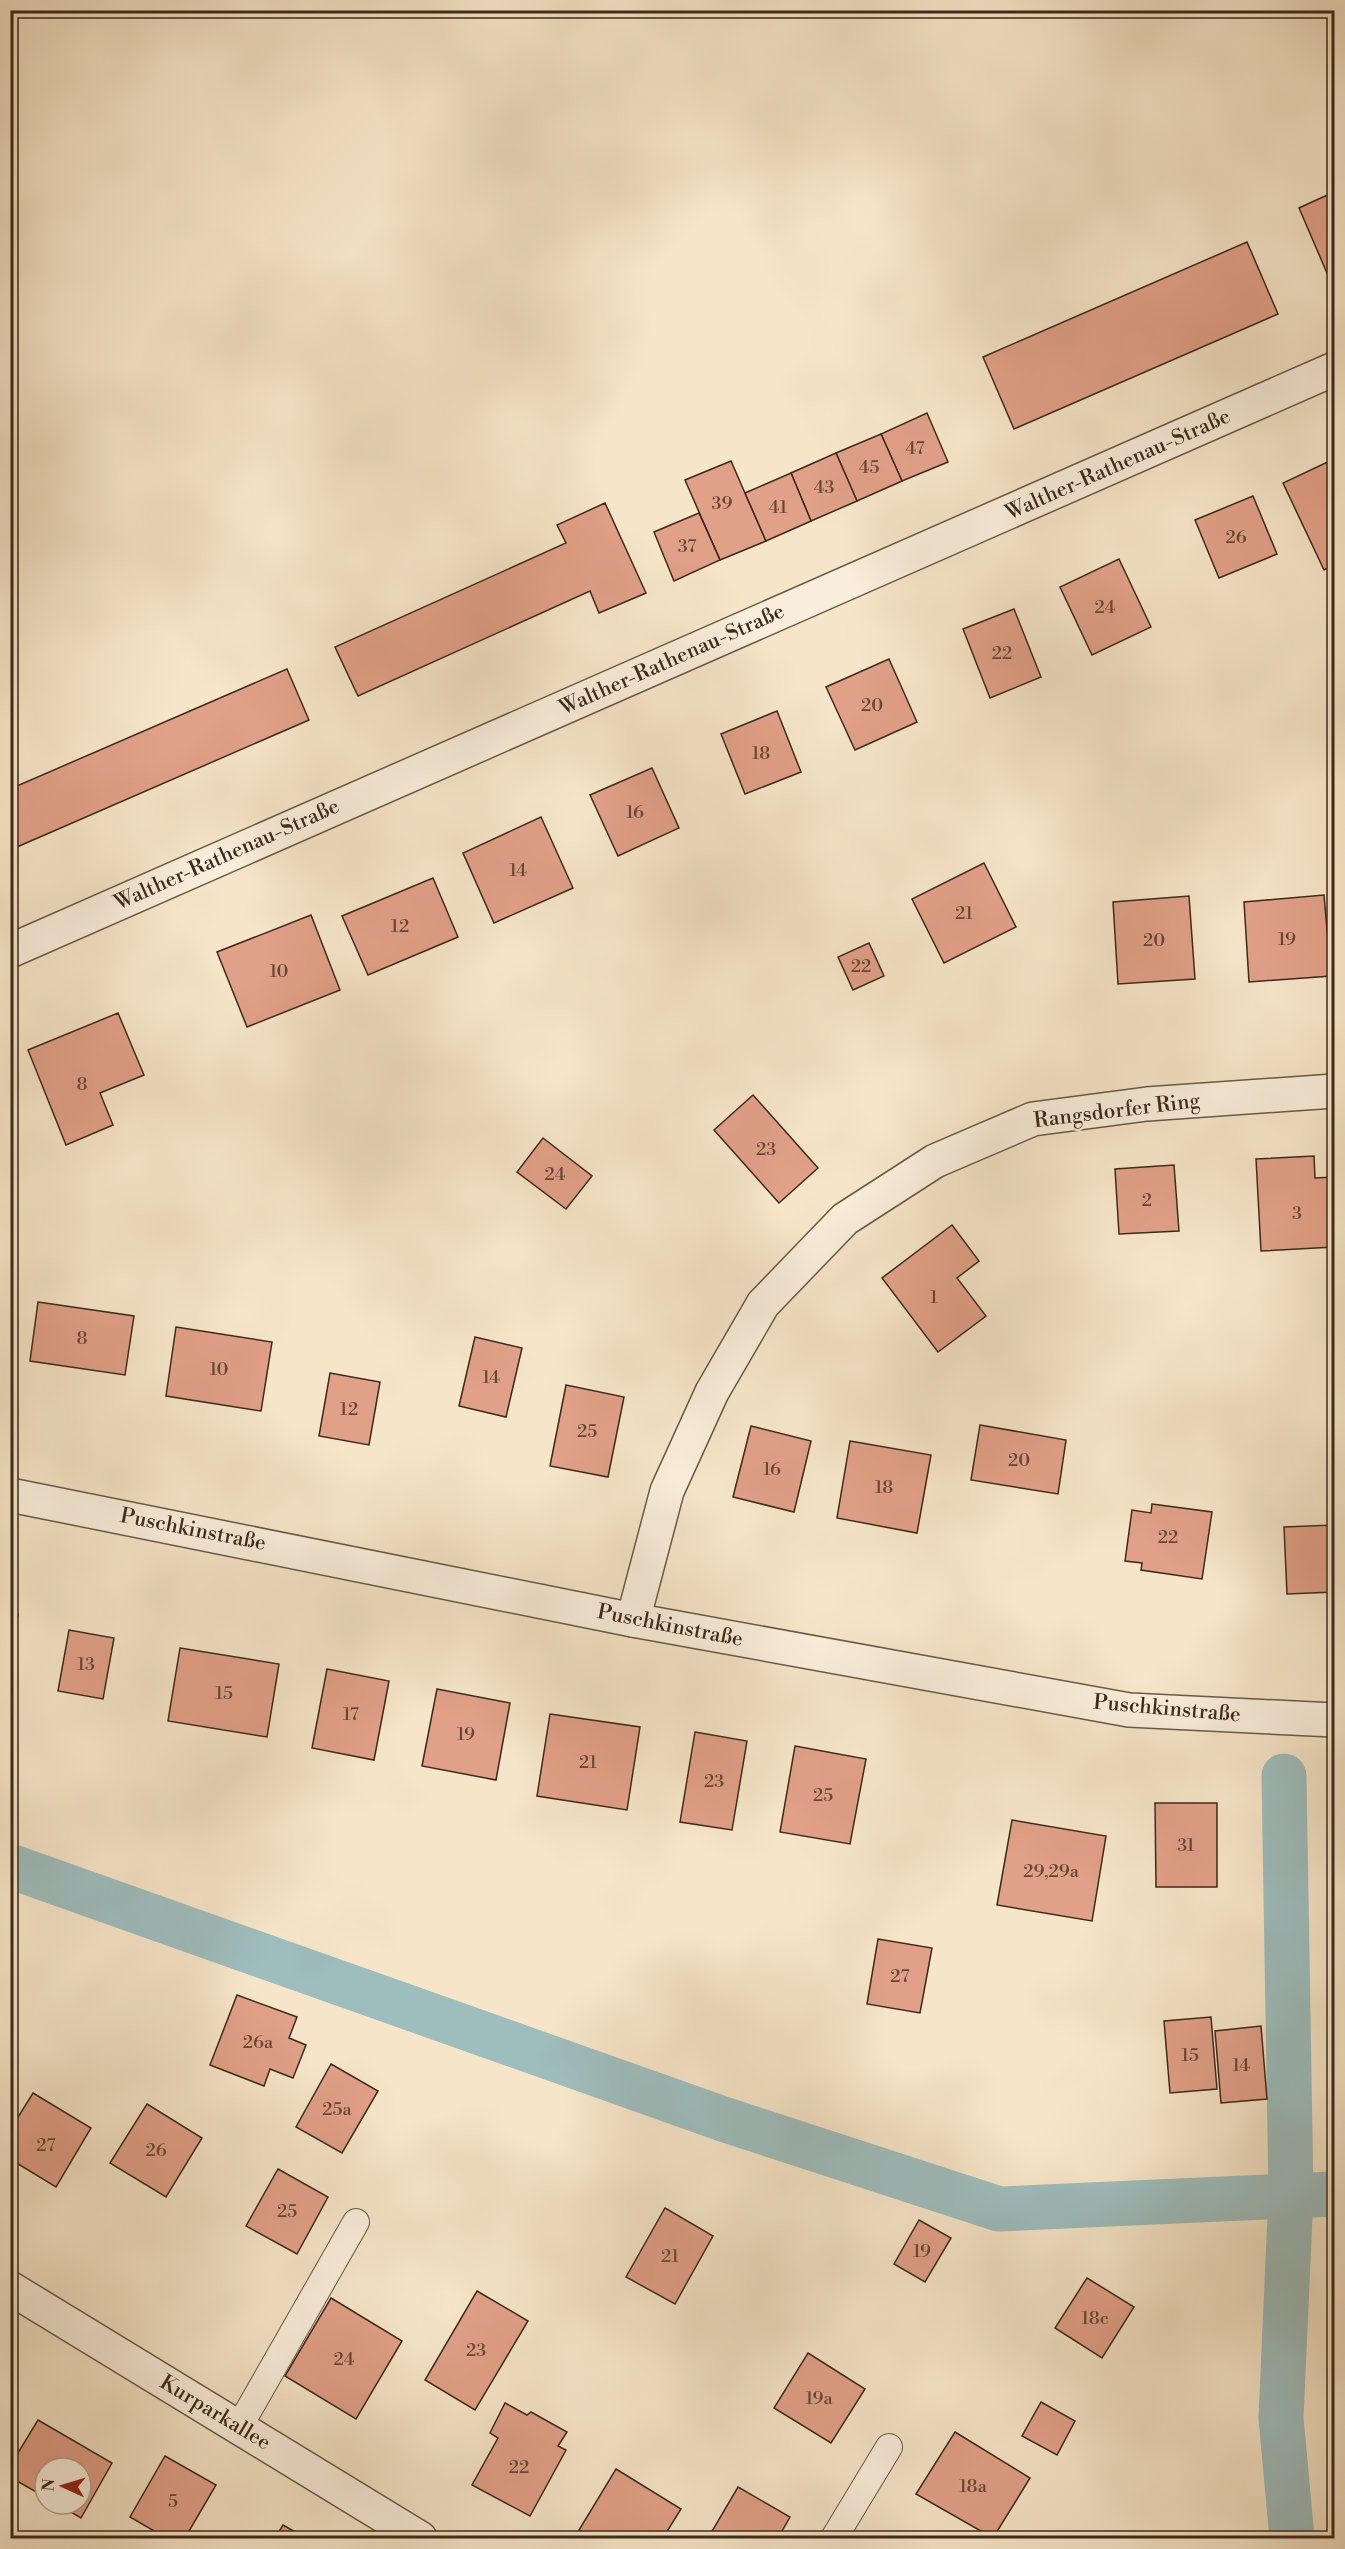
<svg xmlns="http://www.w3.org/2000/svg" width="1345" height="2549" font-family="'Libre Bodoni',serif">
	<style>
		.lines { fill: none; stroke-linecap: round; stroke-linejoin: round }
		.canal { stroke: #9ebdbd; stroke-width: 45 }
		.building { fill: #e1a088; stroke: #3c291a; stroke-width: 1.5 }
		.lane-casing { stroke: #6a5846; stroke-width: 28 }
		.street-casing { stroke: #6a5846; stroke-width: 36 }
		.lane { stroke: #f9eedb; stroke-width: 26 }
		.street { stroke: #f9eedb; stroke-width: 33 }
		.labels { text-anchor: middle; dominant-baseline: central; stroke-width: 4.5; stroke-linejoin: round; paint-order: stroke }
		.number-label { font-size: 18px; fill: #654736 }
		.street-label { font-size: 21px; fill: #3c291a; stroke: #f9eedb }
	</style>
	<rect width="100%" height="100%" fill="#f6e5c8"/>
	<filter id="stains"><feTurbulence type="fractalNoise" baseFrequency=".00333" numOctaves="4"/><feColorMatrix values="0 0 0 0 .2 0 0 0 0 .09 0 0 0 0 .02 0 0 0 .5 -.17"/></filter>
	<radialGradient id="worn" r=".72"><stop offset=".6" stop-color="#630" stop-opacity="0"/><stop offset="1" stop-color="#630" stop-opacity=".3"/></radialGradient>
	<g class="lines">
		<!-- canal -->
		<g class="canal">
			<path d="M 1284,1776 L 1291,2194 L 1281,2418 L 1292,2538"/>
			<path d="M 10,1866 L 723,2119 L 999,2209 L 1334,2194"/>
		</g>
	</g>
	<!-- building -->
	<g class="building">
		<path d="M 1334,192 L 1334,286 L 1333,287 L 1299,208 Z"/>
		<path d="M 1247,242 L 1278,314 L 1014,429 L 983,357 Z"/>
		<path d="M 927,413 L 948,462 L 902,481 L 881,434 Z"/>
		<path d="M 881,434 L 902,481 L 857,501 L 836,453 Z"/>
		<path d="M 836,453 L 857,501 L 811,521 L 791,473 Z"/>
		<path d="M 1334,459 L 1334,564 L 1324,570 L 1283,483 Z"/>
		<path d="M 731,461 L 766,541 L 720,560 L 685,480 Z"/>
		<path d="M 791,473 L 811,521 L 766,541 L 745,493 Z"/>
		<path d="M 1253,496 L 1277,554 L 1219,578 L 1195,520 Z"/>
		<path d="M 605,503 L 646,593 L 599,613 L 590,591 L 358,696 L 335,647 L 566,543 L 557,525 Z"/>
		<path d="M 699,513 L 720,560 L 674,581 L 654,532 Z"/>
		<path d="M 1119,559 L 1151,627 L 1092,655 L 1060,587 Z"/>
		<path d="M 1014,609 L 1041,677 L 990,698 L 963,629 Z"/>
		<path d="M 889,659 L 917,722 L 855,750 L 826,687 Z"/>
		<path d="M 287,669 L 309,720 L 10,850 L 10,789 Z"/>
		<path d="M 777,711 L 801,772 L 745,794 L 721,734 Z"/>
		<path d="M 652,768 L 679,828 L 618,856 L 590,795 Z"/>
		<path d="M 541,817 L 573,888 L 494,923 L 463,853 Z"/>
		<path d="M 984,863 L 1016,927 L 944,963 L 912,899 Z"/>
		<path d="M 433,878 L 458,937 L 368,975 L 342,916 Z"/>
		<path d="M 1324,895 L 1331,976 L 1249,982 L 1244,902 Z"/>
		<path d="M 1189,896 L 1195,979 L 1118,984 L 1113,902 Z"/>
		<path d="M 311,915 L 340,990 L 247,1027 L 217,952 Z"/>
		<path d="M 869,943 L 884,976 L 853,990 L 838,957 Z"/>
		<path d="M 118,1013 L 144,1075 L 100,1093 L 113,1125 L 66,1145 L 28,1050 Z"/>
		<path d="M 753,1095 L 818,1168 L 779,1203 L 714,1130 Z"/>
		<path d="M 543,1138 L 592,1176 L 566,1209 L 517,1172 Z"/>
		<path d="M 1314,1156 L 1315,1178 L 1334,1177 L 1334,1247 L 1261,1251 L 1256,1159 Z"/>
		<path d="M 1174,1165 L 1179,1231 L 1119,1234 L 1115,1169 Z"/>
		<path d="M 952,1225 L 979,1261 L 957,1278 L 986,1316 L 938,1352 L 882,1278 Z"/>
		<path d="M 38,1302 L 134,1316 L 125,1375 L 30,1361 Z"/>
		<path d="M 176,1327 L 272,1342 L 261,1411 L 166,1396 Z"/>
		<path d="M 475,1337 L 522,1348 L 506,1417 L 459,1406 Z"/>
		<path d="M 330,1373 L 380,1382 L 369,1445 L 319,1436 Z"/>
		<path d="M 566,1385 L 624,1397 L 608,1477 L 550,1466 Z"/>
		<path d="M 980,1425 L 1066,1440 L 1058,1494 L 971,1480 Z"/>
		<path d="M 751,1426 L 811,1441 L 794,1512 L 733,1497 Z"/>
		<path d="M 850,1441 L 931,1455 L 917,1533 L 837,1518 Z"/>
		<path d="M 1152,1504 L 1212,1512 L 1202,1579 L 1141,1570 L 1142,1563 L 1125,1561 L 1132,1510 L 1151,1513 Z"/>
		<path d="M 1334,1525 L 1334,1592 L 1287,1594 L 1284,1527 Z"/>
		<path d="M 10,1612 L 18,1614 L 10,1656 Z"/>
		<path d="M 69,1630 L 114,1638 L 103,1699 L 58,1691 Z"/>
		<path d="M 180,1648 L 279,1664 L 267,1737 L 168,1721 Z"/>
		<path d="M 327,1669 L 389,1681 L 374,1760 L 312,1748 Z"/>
		<path d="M 437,1689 L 510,1703 L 496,1780 L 422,1766 Z"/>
		<path d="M 550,1714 L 640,1727 L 627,1810 L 537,1796 Z"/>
		<path d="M 695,1732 L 747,1741 L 732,1830 L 680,1822 Z"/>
		<path d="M 795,1746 L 866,1759 L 850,1844 L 780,1832 Z"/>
		<path d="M 1155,1803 L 1217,1803 L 1217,1887 L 1156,1887 Z"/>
		<path d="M 1012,1820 L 1106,1836 L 1092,1921 L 997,1905 Z"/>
		<path d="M 878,1939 L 932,1948 L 920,2013 L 867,2004 Z"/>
		<path d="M 237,1995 L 297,2017 L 289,2038 L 306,2045 L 293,2078 L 270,2069 L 264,2086 L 210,2065 Z"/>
		<path d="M 1211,2017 L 1217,2089 L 1170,2093 L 1164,2021 Z"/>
		<path d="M 1261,2026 L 1267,2099 L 1221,2103 L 1215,2031 Z"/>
		<path d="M 331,2064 L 378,2091 L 342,2153 L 296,2127 Z"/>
		<path d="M 33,2093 L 91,2128 L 56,2187 L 10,2159 L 10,2130 Z"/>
		<path d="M 147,2104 L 202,2138 L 166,2197 L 110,2163 Z"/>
		<path d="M 278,2169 L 328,2197 L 297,2254 L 246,2226 Z"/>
		<path d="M 665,2208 L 713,2236 L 675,2304 L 626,2277 Z"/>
		<path d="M 919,2220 L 951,2238 L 925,2282 L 894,2264 Z"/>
		<path d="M 1087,2278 L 1134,2307 L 1102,2358 L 1055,2328 Z"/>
		<path d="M 477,2291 L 528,2321 L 475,2410 L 425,2380 Z"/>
		<path d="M 331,2298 L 402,2341 L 356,2419 L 285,2376 Z"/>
		<path d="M 808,2353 L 865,2389 L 831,2443 L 774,2408 Z"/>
		<path d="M 1041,2402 L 1075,2421 L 1057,2455 L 1022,2436 Z"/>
		<path d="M 505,2403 L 527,2415 L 531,2412 L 567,2432 L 558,2446 L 566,2450 L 530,2516 L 472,2485 L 498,2438 L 490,2433 Z"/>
		<path d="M 38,2420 L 112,2463 L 81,2518 L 57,2504 L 81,2504 L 81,2468 L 45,2468 L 45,2497 L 10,2477 L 10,2466 Z"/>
		<path d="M 955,2432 L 1030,2478 L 993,2538 L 916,2494 Z"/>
		<path d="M 165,2456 L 216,2485 L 185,2538 L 166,2538 L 130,2517 Z"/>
		<path d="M 616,2469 L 681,2509 L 663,2538 L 593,2538 L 579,2530 Z"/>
		<path d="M 738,2487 L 790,2517 L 778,2538 L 708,2538 Z"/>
		<path d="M 283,2525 L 306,2538 L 275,2538 Z"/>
	</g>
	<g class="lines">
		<defs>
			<g id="lane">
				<path d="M 239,2427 L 356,2222"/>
				<path d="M 834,2538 L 889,2447"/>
			</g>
			<g id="street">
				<path d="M 10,951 L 1334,369"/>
				<path d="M 10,1495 L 633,1620 L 1129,1710 L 1334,1720"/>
				<path d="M 633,1620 L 667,1491 L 712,1392 L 763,1304 L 845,1219 L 935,1161 L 1033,1119 L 1147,1104 L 1334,1091"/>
				<path d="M 10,2288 L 420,2538"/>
			</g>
		</defs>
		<!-- lane casing -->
		<use href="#lane" class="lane-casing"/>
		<!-- street casing -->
		<use href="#street" class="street-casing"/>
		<!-- lane -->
		<use href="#lane" class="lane"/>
		<!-- street -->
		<use href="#street" class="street"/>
	</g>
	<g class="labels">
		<!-- number labels -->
		<g class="number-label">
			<text x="915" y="448">47</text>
			<text x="869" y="467">45</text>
			<text x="824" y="487">43</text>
			<text x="722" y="503">39</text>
			<text x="778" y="507">41</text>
			<text x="1236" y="537">26</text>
			<text x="687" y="546">37</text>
			<text x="1105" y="607">24</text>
			<text x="1002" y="653">22</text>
			<text x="872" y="705">20</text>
			<text x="761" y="753">18</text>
			<text x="635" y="812">16</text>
			<text x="518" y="870">14</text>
			<text x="964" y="913">21</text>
			<text x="400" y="926">12</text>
			<text x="1287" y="939">19</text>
			<text x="1154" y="940">20</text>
			<text x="861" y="966">22</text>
			<text x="279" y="971">10</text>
			<text x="82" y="1084">8</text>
			<text x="766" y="1149">23</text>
			<text x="555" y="1174">24</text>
			<text x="1147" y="1200">2</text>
			<text x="1297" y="1213">3</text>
			<text x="934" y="1297">1</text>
			<text x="82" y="1338">8</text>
			<text x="219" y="1369">10</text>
			<text x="491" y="1377">14</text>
			<text x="349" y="1409">12</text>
			<text x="587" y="1431">25</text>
			<text x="1019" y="1460">20</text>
			<text x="772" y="1469">16</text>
			<text x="884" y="1487">18</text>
			<text x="1168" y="1537">22</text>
			<text x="86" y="1664">13</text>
			<text x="224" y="1693">15</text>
			<text x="351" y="1714">17</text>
			<text x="466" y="1734">19</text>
			<text x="588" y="1762">21</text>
			<text x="714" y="1781">23</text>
			<text x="823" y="1795">25</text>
			<text x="1186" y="1845">31</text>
			<text x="1051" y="1871">29,29a</text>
			<text x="900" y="1976">27</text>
			<text x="258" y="2042">26a</text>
			<text x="1190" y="2055">15</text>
			<text x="1241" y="2065">14</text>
			<text x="337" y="2109">25a</text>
			<text x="46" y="2145">27</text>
			<text x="156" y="2150">26</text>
			<text x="287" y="2211">25</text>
			<text x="922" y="2251">19</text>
			<text x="670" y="2256">21</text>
			<text x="1095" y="2318">18c</text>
			<text x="476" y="2350">23</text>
			<text x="344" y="2359">24</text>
			<text x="819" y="2398">19a</text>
			<text x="519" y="2467">22</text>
			<text x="973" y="2486">18a</text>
			<text x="173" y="2501">5</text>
		</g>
		<!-- street labels -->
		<g class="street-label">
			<text transform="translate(1118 465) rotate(-24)">Walther-Rathenau-Straße</text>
			<text transform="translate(672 660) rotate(-24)">Walther-Rathenau-Straße</text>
			<text transform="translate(227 855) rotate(-24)">Walther-Rathenau-Straße</text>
			<text transform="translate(1117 1111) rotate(-7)">Rangsdorfer Ring</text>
			<text transform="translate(193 1530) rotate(11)">Puschkinstraße</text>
			<text transform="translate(670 1626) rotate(11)">Puschkinstraße</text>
			<text transform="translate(1167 1709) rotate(5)">Puschkinstraße</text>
			<text transform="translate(215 2413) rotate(31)">Kurparkallee</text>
		</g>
	</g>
	<!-- margin -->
	<rect width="1345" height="2549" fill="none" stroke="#f6e5c8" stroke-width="36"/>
	<rect x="12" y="12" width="1321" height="2525" fill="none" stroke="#3c291a" stroke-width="3"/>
	<rect x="18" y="18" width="1309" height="2513" fill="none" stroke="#3c291a" stroke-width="1.5"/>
	<!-- north arrow -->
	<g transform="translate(63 2486) rotate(274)"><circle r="28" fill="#f9eedb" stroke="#ad9f8e" stroke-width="1.5"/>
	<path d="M0-4.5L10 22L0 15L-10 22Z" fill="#8f2418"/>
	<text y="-9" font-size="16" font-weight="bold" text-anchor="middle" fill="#3c291a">N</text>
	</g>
	<rect width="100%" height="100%" filter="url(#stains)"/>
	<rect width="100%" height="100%" fill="url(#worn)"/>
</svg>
